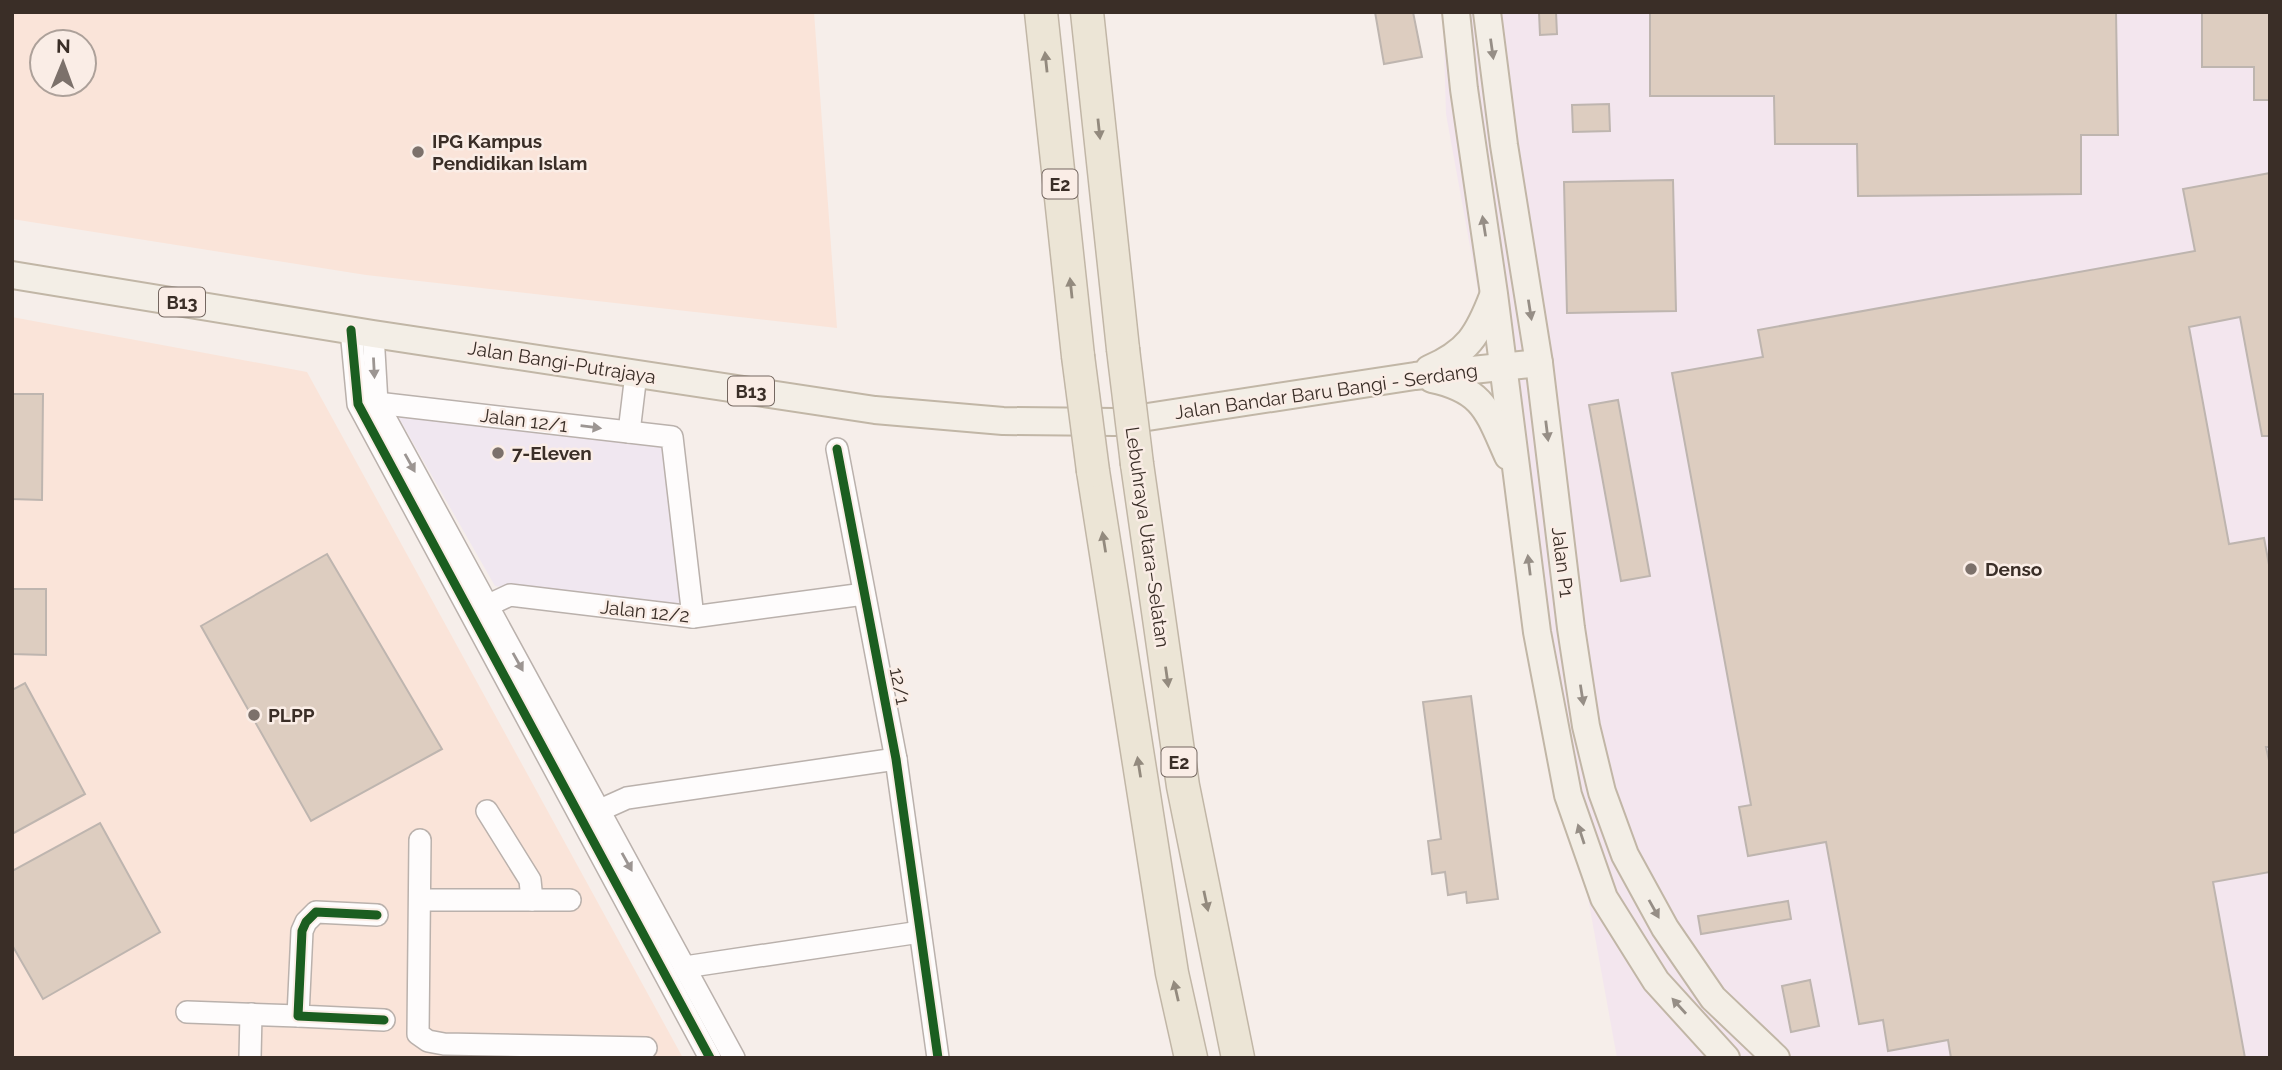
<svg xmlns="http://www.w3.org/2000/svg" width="2282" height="1070" font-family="Raleway,sans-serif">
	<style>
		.commercial { fill: #f0e7f0 }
		.industrial { fill: #f3e6ee }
		.built { fill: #fae4d9; fill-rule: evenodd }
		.building { fill: #ddcdc0; stroke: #beb5af; stroke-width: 2 }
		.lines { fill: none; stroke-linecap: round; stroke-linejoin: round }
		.minor-casing { stroke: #bab1ac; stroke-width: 24 }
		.major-casing { stroke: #c1b6a6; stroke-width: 30 }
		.highway-casing { stroke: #c1b6a6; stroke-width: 35 }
		.minor { stroke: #fefcfc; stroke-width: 21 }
		.major { stroke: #f3eee6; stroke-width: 26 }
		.highway { stroke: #ece5d6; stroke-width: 32 }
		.highway-bridge-casing { stroke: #c1b6a6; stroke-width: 35; stroke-linecap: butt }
		.highway-bridge { stroke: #ece5d6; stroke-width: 32 }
		.cycleway-casing { stroke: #faede6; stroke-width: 13 }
		.cycleway { stroke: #1b5e20; stroke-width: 9 }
		.oneway { fill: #968e86 }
		.oneway2 { fill: #938a7e }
		.oneway3 { fill: #9c9592 }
		.poi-dot { fill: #7c716b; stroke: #faede6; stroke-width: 2.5 }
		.labels { text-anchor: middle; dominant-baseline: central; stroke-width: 5; stroke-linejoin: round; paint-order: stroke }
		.shield { fill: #faede6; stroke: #746760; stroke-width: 2 }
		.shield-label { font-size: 18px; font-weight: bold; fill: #3a2e27 }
		.poi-label { font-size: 19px; font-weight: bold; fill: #3a2e27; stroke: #faede6; text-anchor: start }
		.street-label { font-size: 19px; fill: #3a2e27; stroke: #faede6 }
	</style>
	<rect width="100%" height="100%" fill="#f6eeea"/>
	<!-- commercial -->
	<path class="commercial" d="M 396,413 L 667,445 L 685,610 L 495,586 Z"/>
	<!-- industrial -->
	<path class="industrial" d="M 1443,12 L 2270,12 L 2270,1058 L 1617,1058 L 1446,114 Z"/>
	<!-- built -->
	<g class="built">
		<path d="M 12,12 L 814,12 L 837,328 L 366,275 L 12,219 ZM 42,42 L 84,42 L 84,84 L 42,84 Z"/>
		<path d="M 12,317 L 307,372 L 683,1058 L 12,1058 Z"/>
	</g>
	<!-- building -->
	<g class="building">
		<path d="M 1375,12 L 1413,12 L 1422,57 L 1384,64 Z"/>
		<path d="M 1539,12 L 1556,12 L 1557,34 L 1540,35 Z"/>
		<path d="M 1650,12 L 2116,12 L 2118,135 L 2081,135 L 2081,194 L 1858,196 L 1857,144 L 1775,144 L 1774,96 L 1650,96 Z"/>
		<path d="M 2202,12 L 2270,12 L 2270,100 L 2254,100 L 2254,67 L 2202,67 Z"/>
		<path d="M 1609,104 L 1610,131 L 1573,132 L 1572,105 Z"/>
		<path d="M 2270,173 L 2270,436 L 2262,436 L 2240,317 L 2189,327 L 2229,544 L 2264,538 L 2270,570 L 2270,747 L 2266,747 L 2270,765 L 2270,872 L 2213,882 L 2245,1058 L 1951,1058 L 1948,1040 L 1888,1051 L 1883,1020 L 1859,1024 L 1826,842 L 1748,856 L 1739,807 L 1751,805 L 1672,373 L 1763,357 L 1758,330 L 2195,251 L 2183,189 Z"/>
		<path d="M 1673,180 L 1676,311 L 1567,313 L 1564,182 Z"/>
		<path d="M 12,394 L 43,394 L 42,500 L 12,499 Z"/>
		<path d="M 1618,400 L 1650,576 L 1621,581 L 1589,405 Z"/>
		<path d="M 327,554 L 442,749 L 311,821 L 201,626 Z"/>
		<path d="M 12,589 L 46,589 L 46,655 L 12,654 Z"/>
		<path d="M 25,683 L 85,794 L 12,834 L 12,690 Z"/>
		<path d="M 1471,696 L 1498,899 L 1467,903 L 1466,892 L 1448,895 L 1445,872 L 1432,874 L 1428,841 L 1441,839 L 1423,702 Z"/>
		<path d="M 100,823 L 160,932 L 43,999 L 12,945 L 12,871 Z"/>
		<path d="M 1788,901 L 1791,919 L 1701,934 L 1698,916 Z"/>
		<path d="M 1810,980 L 1819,1026 L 1791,1032 L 1782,986 Z"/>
	</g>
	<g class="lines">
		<defs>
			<g id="minor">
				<path d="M 351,330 L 358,404 L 710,1058"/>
				<path d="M 373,334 L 377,403 L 734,1058"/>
				<path d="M 377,403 L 672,437 L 693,617"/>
				<path d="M 629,432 L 636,374"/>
				<path d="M 837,449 L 896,759 L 938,1058"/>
				<path d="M 476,611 L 510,595 L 693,617 L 864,594"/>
				<path d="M 487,811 L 530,880 L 532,900"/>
				<path d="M 589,815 L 627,798 L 896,759"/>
				<path d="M 420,840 L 418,1034 L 428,1041 L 444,1044 L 646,1048"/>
				<path d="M 420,900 L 570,900"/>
				<path d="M 377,915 L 316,912 L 306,922 L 302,931 L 298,1016 L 384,1020"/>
				<path d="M 685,967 L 920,932"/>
				<path d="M 187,1012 L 298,1016"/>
				<path d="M 250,1058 L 251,1014"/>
			</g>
			<g id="major">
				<path d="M 1456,12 L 1464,89 L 1494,294 L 1537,632 L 1568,795 L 1604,898 L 1656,981 L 1726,1058"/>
				<path d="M 1487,12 L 1504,145 L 1539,363 L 1571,628 L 1586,726 L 1602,792 L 1625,855 L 1665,928 L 1713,998 L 1776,1058"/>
				<path d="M 12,275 L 373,334 L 875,410 L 1003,421 L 1115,422 L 1415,376 L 1539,363"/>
				<path d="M 1429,369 C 1468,352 1478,335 1493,296"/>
				<path d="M 1432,379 C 1484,390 1488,412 1508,456"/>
			</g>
			<g id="highway">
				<path d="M 1041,12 L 1078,356"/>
				<path d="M 1087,12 L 1123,349"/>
				<path d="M 1137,464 L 1183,786 L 1238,1058"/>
				<path d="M 1093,471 L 1172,973 L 1191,1058"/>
			</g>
		</defs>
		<!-- minor casing -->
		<use href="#minor" class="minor-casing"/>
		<!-- major casing -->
		<use href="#major" class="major-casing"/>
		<!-- highway casing -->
		<use href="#highway" class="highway-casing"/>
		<!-- minor -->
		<use href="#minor" class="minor"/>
		<!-- major -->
		<use href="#major" class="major"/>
		<!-- highway -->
		<use href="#highway" class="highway"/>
		<defs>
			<g id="highway-bridge">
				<path d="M 1123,349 L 1137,464"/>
				<path d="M 1078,356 L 1093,471"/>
			</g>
		</defs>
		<!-- highway-bridge casing -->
		<use href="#highway-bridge" class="highway-bridge-casing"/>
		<!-- highway-bridge -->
		<use href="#highway-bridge" class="highway-bridge"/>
		<defs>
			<g id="cycleway">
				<path d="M 351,330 L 358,404 L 710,1058"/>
				<path d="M 837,449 L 896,759 L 938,1058"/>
				<path d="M 377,915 L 316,912 L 306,922 L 302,931 L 298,1016 L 384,1020"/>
			</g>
		</defs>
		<!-- cycleway casing -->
		<use href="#cycleway" class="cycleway-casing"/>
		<!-- cycleway -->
		<use href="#cycleway" class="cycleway"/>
	</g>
	<!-- one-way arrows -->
	<defs><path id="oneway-solid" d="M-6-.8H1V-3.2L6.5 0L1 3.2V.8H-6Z" transform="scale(1.75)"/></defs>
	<g class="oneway">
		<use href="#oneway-solid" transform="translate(1492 49) rotate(82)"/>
		<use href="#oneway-solid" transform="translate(1484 226) rotate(-99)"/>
		<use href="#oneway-solid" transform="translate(1530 310) rotate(81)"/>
		<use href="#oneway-solid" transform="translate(1547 431) rotate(83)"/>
		<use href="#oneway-solid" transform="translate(1529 565) rotate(-97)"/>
		<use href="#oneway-solid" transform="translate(1582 695) rotate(81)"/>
		<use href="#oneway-solid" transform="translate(1581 834) rotate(-108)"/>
		<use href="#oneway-solid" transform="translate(1654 909) rotate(61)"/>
		<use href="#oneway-solid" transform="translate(1679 1006) rotate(-132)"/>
	</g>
	<g class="oneway2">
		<use href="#oneway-solid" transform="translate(1046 62) rotate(-96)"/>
		<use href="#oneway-solid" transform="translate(1099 129) rotate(84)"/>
		<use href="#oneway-solid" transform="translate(1071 288) rotate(-96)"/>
		<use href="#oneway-solid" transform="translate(1104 542) rotate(-99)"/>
		<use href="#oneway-solid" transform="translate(1167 677) rotate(82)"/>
		<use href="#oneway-solid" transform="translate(1139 767) rotate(-99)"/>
		<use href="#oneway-solid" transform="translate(1206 901) rotate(78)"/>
		<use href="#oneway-solid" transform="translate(1176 991) rotate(-103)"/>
	</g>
	<g class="oneway3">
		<use href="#oneway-solid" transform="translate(374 368) rotate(87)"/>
		<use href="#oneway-solid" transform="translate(591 427) rotate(7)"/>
		<use href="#oneway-solid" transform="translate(410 463) rotate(61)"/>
		<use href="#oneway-solid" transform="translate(518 662) rotate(61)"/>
		<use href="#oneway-solid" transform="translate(627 862) rotate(61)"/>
	</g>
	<!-- markers -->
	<g class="poi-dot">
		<circle cx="418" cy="152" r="7"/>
		<circle cx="498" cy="453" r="7"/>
		<circle cx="1971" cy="569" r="7"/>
		<circle cx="254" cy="715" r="7"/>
	</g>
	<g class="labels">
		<!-- shield labels -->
		<g class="shield">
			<rect x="1042.5" y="169.5" width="35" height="29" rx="5"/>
			<rect x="159" y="287.5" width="46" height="29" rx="5"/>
			<rect x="728" y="376.5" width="46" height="29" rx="5"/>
			<rect x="1161.5" y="747.5" width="35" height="29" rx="5"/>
		</g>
		<g class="shield-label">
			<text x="1060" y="184">E2</text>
			<text x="182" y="302">B13</text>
			<text x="751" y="391">B13</text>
			<text x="1179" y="762">E2</text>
		</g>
		<!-- poi labels -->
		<g class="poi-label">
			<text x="432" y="141">IPG Kampus<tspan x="432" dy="22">Pendidikan Islam</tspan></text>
			<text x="512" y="453">7-Eleven</text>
			<text x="1985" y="569">Denso</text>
			<text x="268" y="715">PLPP</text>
		</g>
		<!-- street labels -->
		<g class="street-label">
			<text transform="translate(562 362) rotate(9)">Jalan Bangi-Putrajaya</text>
			<text transform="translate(1326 391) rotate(-8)">Jalan Bandar Baru Bangi - Serdang</text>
			<text transform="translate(524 420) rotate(7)">Jalan 12/1</text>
			<text transform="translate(1148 537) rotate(82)">Lebuhraya Utara–Selatan</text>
			<text transform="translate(1563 562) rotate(83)">Jalan P1</text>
			<text transform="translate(645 611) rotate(6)">Jalan 12/2</text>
			<text transform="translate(900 686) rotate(79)">12/1</text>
		</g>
	</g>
	<!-- border -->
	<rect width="2282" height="1070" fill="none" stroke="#3a2e27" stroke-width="28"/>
	<!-- north arrow -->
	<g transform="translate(63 63) rotate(1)"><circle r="33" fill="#faede6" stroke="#ada19a" stroke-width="2"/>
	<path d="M0-5L12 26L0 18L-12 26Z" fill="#7c716b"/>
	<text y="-10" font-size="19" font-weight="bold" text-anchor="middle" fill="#3a2e27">N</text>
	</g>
</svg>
